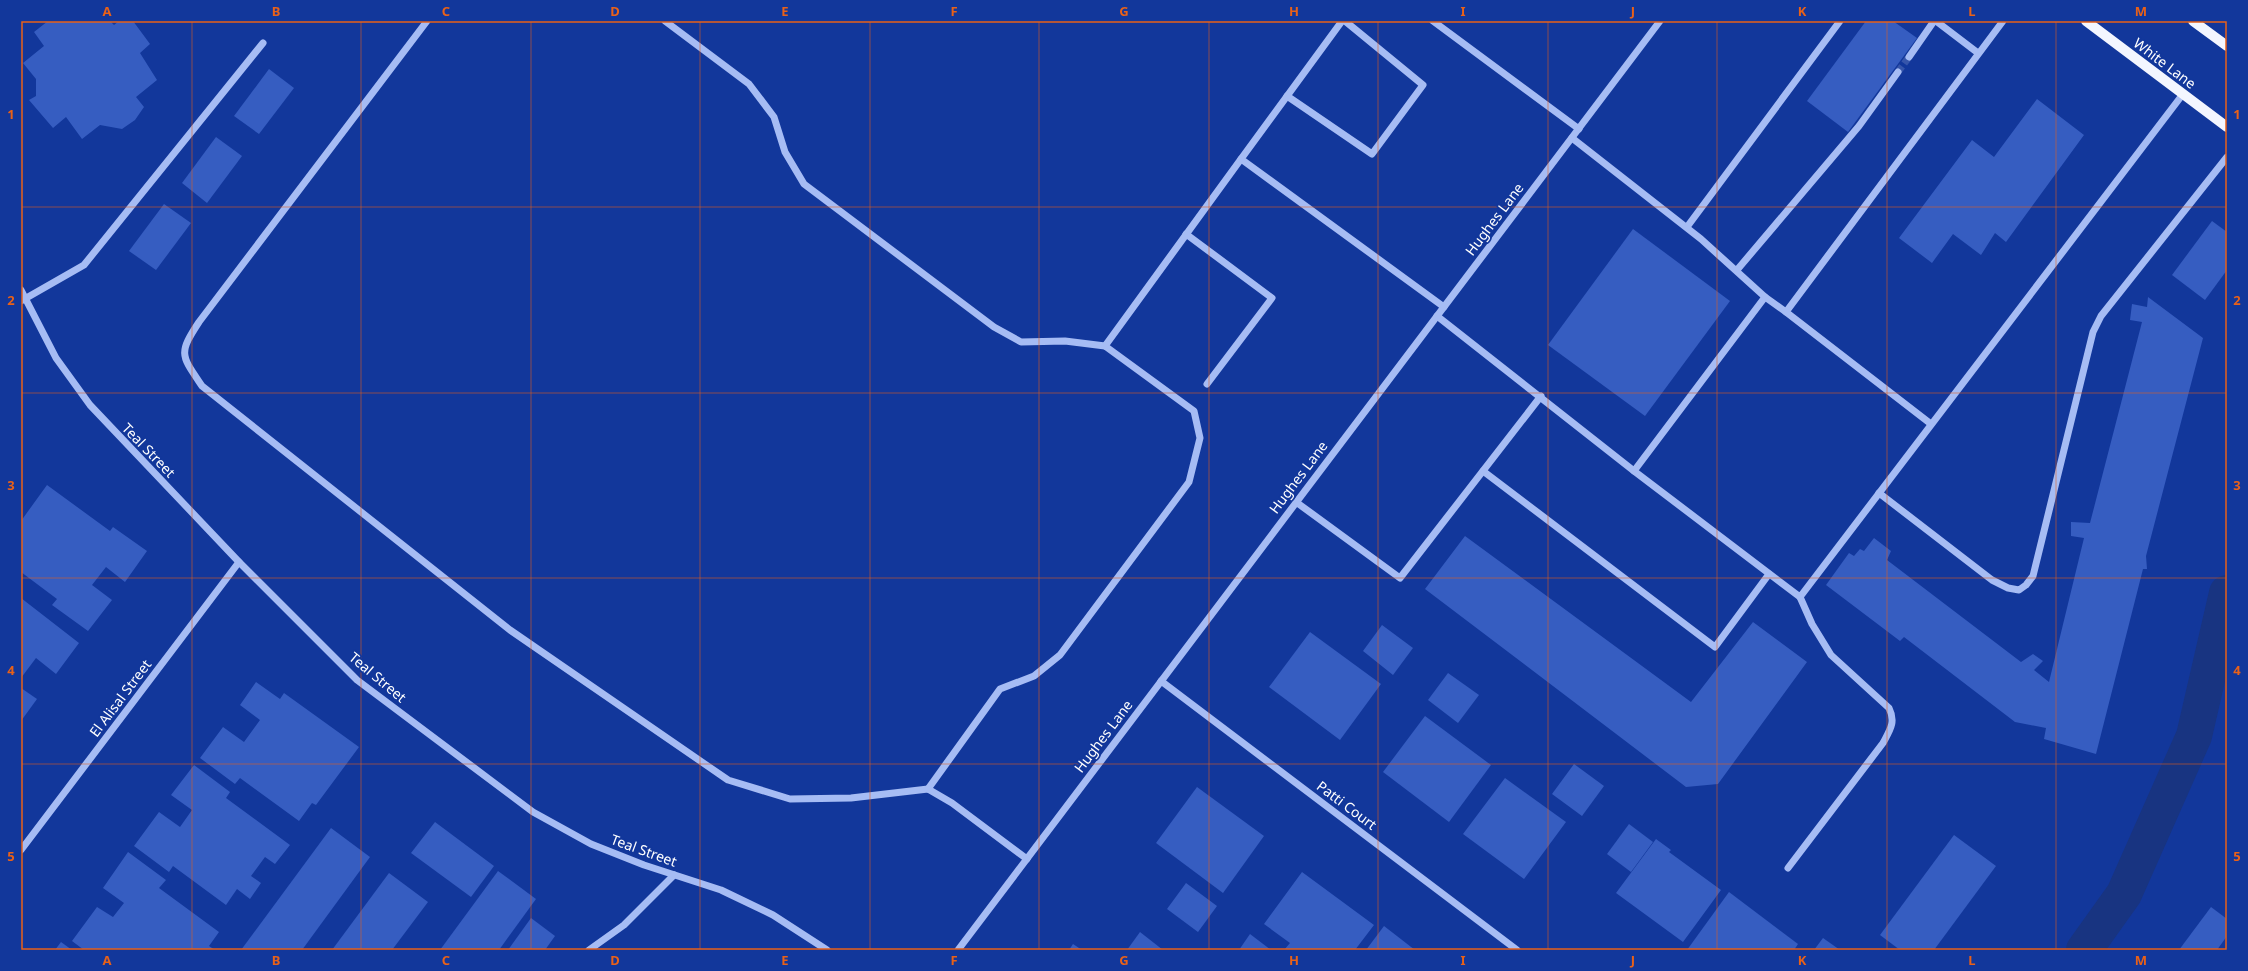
<svg xmlns="http://www.w3.org/2000/svg" width="2248" height="971" font-family="'Noto Sans',sans-serif">
	<style>
		.lines { fill: none; stroke-linecap: round; stroke-linejoin: round }
		.canal { stroke: #183481; stroke-width: 36 }
		.building { fill: #365dc1 }
		.minor-tunnel { stroke: #3655aa; stroke-width: 7; stroke-dasharray: 7 3.5; stroke-linecap: butt }
		.minor { stroke: #a6bcf4; stroke-width: 7 }
		.major { stroke: #f3f6ff; stroke-width: 10 }
		.grid { fill: none; stroke: #e96118; stroke-width: 1; stroke-opacity: 0.55 }
		.labels { text-anchor: middle; dominant-baseline: central; stroke-width: 3.5; stroke-linejoin: round; paint-order: stroke }
		.street-label { font-size: 14px; fill: #fff; stroke: #12379b }
		.neatline { fill: none; stroke: #e96118; stroke-width: 1.5 }
		.grid-label { font-size: 13px; text-anchor: middle; font-weight: bold; fill: #e96118 }
	</style>
	<rect width="100%" height="100%" fill="#12379b"/>
	<g class="lines">
		<!-- canal -->
		<path class="canal" d="M 2084,950 L 2124,894 L 2194,736 L 2227,593"/>
	</g>
	<!-- building -->
	<g class="building">
		<path d="M 48,21 L 110,21 L 114,25 L 119,21 L 133,21 L 150,44 L 140,53 L 157,80 L 136,97 L 144,107 L 135,120 L 122,129 L 100,125 L 82,139 L 66,117 L 53,128 L 29,100 L 36,96 L 36,79 L 23,63 L 44,46 L 34,32 Z"/>
		<path d="M 1866,21 L 1893,21 L 1917,38 L 1848,132 L 1807,101 Z"/>
		<path d="M 269,69 L 294,88 L 259,134 L 234,116 Z"/>
		<path d="M 2037,99 L 2084,135 L 2006,242 L 1995,233 L 1981,255 L 1953,234 L 1932,263 L 1899,238 L 1972,140 L 1994,157 Z"/>
		<path d="M 216,137 L 242,156 L 207,203 L 182,183 Z"/>
		<path d="M 164,204 L 191,223 L 156,270 L 129,251 Z"/>
		<path d="M 2212,221 L 2227,232 L 2227,270 L 2205,300 L 2172,275 Z"/>
		<path d="M 1633,229 L 1730,301 L 1645,416 L 1548,345 Z"/>
		<path d="M 2148,297 L 2203,338 L 2146,556 L 2147,569 L 2143,569 L 2096,754 L 2044,739 L 2046,728 L 2015,722 L 1904,637 L 1900,641 L 1826,585 L 1849,553 L 1854,556 L 1860,549 L 1864,551 L 1874,538 L 1891,551 L 1887,560 L 2021,662 L 2033,654 L 2043,661 L 2034,670 L 2049,682 L 2084,538 L 2071,536 L 2071,522 L 2090,523 L 2142,322 L 2130,320 L 2132,304 L 2147,307 Z"/>
		<path d="M 47,485 L 110,531 L 113,527 L 147,551 L 125,582 L 106,567 L 92,585 L 112,600 L 88,631 L 52,605 L 57,599 L 21,572 L 21,521 Z"/>
		<path d="M 1465,536 L 1691,702 L 1753,622 L 1807,662 L 1718,784 L 1686,787 L 1425,589 Z"/>
		<path d="M 21,598 L 79,643 L 56,674 L 36,658 L 21,678 Z"/>
		<path d="M 1382,625 L 1413,648 L 1393,675 L 1363,651 Z"/>
		<path d="M 1310,632 L 1381,684 L 1340,740 L 1269,687 Z"/>
		<path d="M 1448,673 L 1479,695 L 1458,723 L 1428,700 Z"/>
		<path d="M 256,682 L 280,699 L 284,693 L 359,747 L 316,805 L 312,803 L 299,821 L 240,778 L 235,784 L 200,758 L 223,727 L 244,742 L 260,720 L 240,705 Z"/>
		<path d="M 21,688 L 37,699 L 21,721 Z"/>
		<path d="M 1425,716 L 1491,765 L 1449,822 L 1383,772 Z"/>
		<path d="M 1574,764 L 1604,786 L 1582,816 L 1552,794 Z"/>
		<path d="M 194,765 L 230,792 L 226,798 L 290,845 L 275,864 L 265,857 L 251,876 L 261,883 L 250,899 L 237,889 L 226,905 L 173,866 L 169,872 L 134,846 L 159,812 L 180,827 L 192,810 L 171,795 Z"/>
		<path d="M 1505,778 L 1566,822 L 1524,879 L 1463,834 Z"/>
		<path d="M 1197,787 L 1264,836 L 1223,893 L 1156,843 Z"/>
		<path d="M 435,822 L 494,866 L 471,897 L 411,853 Z"/>
		<path d="M 1629,824 L 1653,842 L 1631,872 L 1607,854 Z"/>
		<path d="M 331,828 L 370,857 L 302,950 L 241,950 Z"/>
		<path d="M 1954,835 L 1996,866 L 1934,950 L 1900,950 L 1880,935 Z"/>
		<path d="M 1656,839 L 1671,850 L 1669,852 L 1721,890 L 1683,942 L 1616,893 Z"/>
		<path d="M 128,852 L 166,880 L 159,888 L 219,932 L 209,946 L 215,950 L 84,950 L 72,941 L 97,907 L 113,917 L 124,903 L 103,888 Z"/>
		<path d="M 498,871 L 536,899 L 499,950 L 440,950 Z"/>
		<path d="M 1302,872 L 1374,925 L 1355,950 L 1284,950 L 1290,943 L 1264,924 Z"/>
		<path d="M 389,873 L 428,902 L 392,950 L 332,950 Z"/>
		<path d="M 1186,883 L 1217,906 L 1198,932 L 1167,909 Z"/>
		<path d="M 1729,892 L 1798,944 L 1794,950 L 1687,950 Z"/>
		<path d="M 2211,907 L 2227,919 L 2227,936 L 2217,950 L 2179,950 Z"/>
		<path d="M 531,918 L 555,936 L 545,950 L 508,950 Z"/>
		<path d="M 1384,926 L 1415,950 L 1366,950 Z"/>
		<path d="M 1140,932 L 1163,950 L 1127,950 Z"/>
		<path d="M 1250,934 L 1271,950 L 1239,950 Z"/>
		<path d="M 1823,938 L 1840,950 L 1814,950 Z"/>
		<path d="M 61,942 L 72,950 L 55,950 Z"/>
		<path d="M 1073,944 L 1082,950 L 1069,950 Z"/>
	</g>
	<g class="lines">
		<!-- minor-tunnel -->
		<path class="minor-tunnel" d="M 1898,72 L 1909,57"/>
		<!-- minor -->
		<g class="minor">
			<path d="M 427,21 L 199,322 C 178,354 181,355 202,386 L 510,630 L 728,780 L 790,799 L 851,798 L 928,789 L 952,803 L 1027,859"/>
			<path d="M 665,21 L 749,84 L 774,117 L 785,152 L 804,184 L 994,327 L 1021,342 L 1065,341 L 1105,346 L 1194,411 L 1200,438 L 1189,482 L 1060,655 L 1034,676 L 1000,689 L 928,789"/>
			<path d="M 1342,21 L 1241,159 L 1444,307"/>
			<path d="M 1433,21 L 1579,129"/>
			<path d="M 1936,21 L 1978,53"/>
			<path d="M 1909,57 L 1934,21"/>
			<path d="M 1287,96 L 1372,154 L 1423,85 L 1345,21"/>
			<path d="M 1572,138 L 1701,239 L 1765,297 L 1786,312"/>
			<path d="M 1687,227 L 1840,21"/>
			<path d="M 1186,234 L 1272,298 L 1207,384"/>
			<path d="M 1737,270 L 1859,126 L 1898,72"/>
			<path d="M 21,290 L 56,358 L 90,405 L 239,562 L 357,680 L 533,812 L 591,844 L 644,865 L 721,890 L 773,915 L 827,950"/>
			<path d="M 21,301 L 84,265 L 263,43"/>
			<path d="M 1437,316 L 1634,471 L 1800,597 L 2183,94"/>
			<path d="M 1105,346 L 1241,159"/>
			<path d="M 1931,424 L 1786,312 L 2003,21"/>
			<path d="M 1483,471 L 1715,647 L 1769,574"/>
			<path d="M 1634,471 L 1765,297"/>
			<path d="M 1879,493 L 1992,580 L 2008,588 L 2019,590 L 2026,585 L 2033,576 L 2093,332 L 2101,316 L 2227,157"/>
			<path d="M 1296,502 L 1400,578 L 1541,396"/>
			<path d="M 1161,681 L 1517,950"/>
			<path d="M 21,850 L 239,562"/>
			<path d="M 1788,868 L 1883,743 C 1890,730 1896,722 1889,708 L 1831,655 L 1812,624 L 1800,597"/>
			<path d="M 589,950 L 624,925 L 674,875"/>
			<path d="M 958,950 L 1660,21"/>
		</g>
		<!-- major -->
		<g class="major">
			<path d="M 2086,21 L 2227,127"/>
			<path d="M 2193,21 L 2227,46"/>
		</g>
	</g>
	<!-- grid -->
	<path class="grid" d="M 192,21 L 192,950M 361,21 L 361,950M 531,21 L 531,950M 700,21 L 700,950M 870,21 L 870,950M 1039,21 L 1039,950M 1209,21 L 1209,950M 1378,21 L 1378,950M 1548,21 L 1548,950M 1717,21 L 1717,950M 1887,21 L 1887,950M 2056,21 L 2056,950M 21,207 L 2227,207M 21,393 L 2227,393M 21,578 L 2227,578M 21,764 L 2227,764"/>
	<g class="labels">
		<!-- street labels -->
		<g class="street-label">
			<text transform="translate(2165 63) rotate(37)">White Lane</text>
			<text transform="translate(1494 219) rotate(-53)">Hughes Lane</text>
			<text transform="translate(149 450) rotate(46)">Teal Street</text>
			<text transform="translate(1298 477) rotate(-53)">Hughes Lane</text>
			<text transform="translate(378 677) rotate(40)">Teal Street</text>
			<text transform="translate(120 698) rotate(-53)">El Alisal Street</text>
			<text transform="translate(1103 736) rotate(-53)">Hughes Lane</text>
			<text transform="translate(1347 805) rotate(37)">Patti Court</text>
			<text transform="translate(644 850) rotate(20)">Teal Street</text>
		</g>
	</g>
	<!-- border -->
	<rect width="2248" height="971" fill="none" stroke="#12379b" stroke-width="44"/>
	<rect x="22" y="22" width="2204" height="927" class="neatline"/>
	<g class="grid-label">
		<text x="107" y="16">A</text>
		<text x="276" y="16">B</text>
		<text x="446" y="16">C</text>
		<text x="615" y="16">D</text>
		<text x="785" y="16">E</text>
		<text x="954" y="16">F</text>
		<text x="1124" y="16">G</text>
		<text x="1294" y="16">H</text>
		<text x="1463" y="16">I</text>
		<text x="1633" y="16">J</text>
		<text x="1802" y="16">K</text>
		<text x="1972" y="16">L</text>
		<text x="2141" y="16">M</text>
		<text x="11" y="119">1</text>
		<text x="2237" y="119">1</text>
		<text x="11" y="305">2</text>
		<text x="2237" y="305">2</text>
		<text x="11" y="490">3</text>
		<text x="2237" y="490">3</text>
		<text x="11" y="675">4</text>
		<text x="2237" y="675">4</text>
		<text x="11" y="861">5</text>
		<text x="2237" y="861">5</text>
		<text x="107" y="965">A</text>
		<text x="276" y="965">B</text>
		<text x="446" y="965">C</text>
		<text x="615" y="965">D</text>
		<text x="785" y="965">E</text>
		<text x="954" y="965">F</text>
		<text x="1124" y="965">G</text>
		<text x="1294" y="965">H</text>
		<text x="1463" y="965">I</text>
		<text x="1633" y="965">J</text>
		<text x="1802" y="965">K</text>
		<text x="1972" y="965">L</text>
		<text x="2141" y="965">M</text>
	</g>
</svg>
